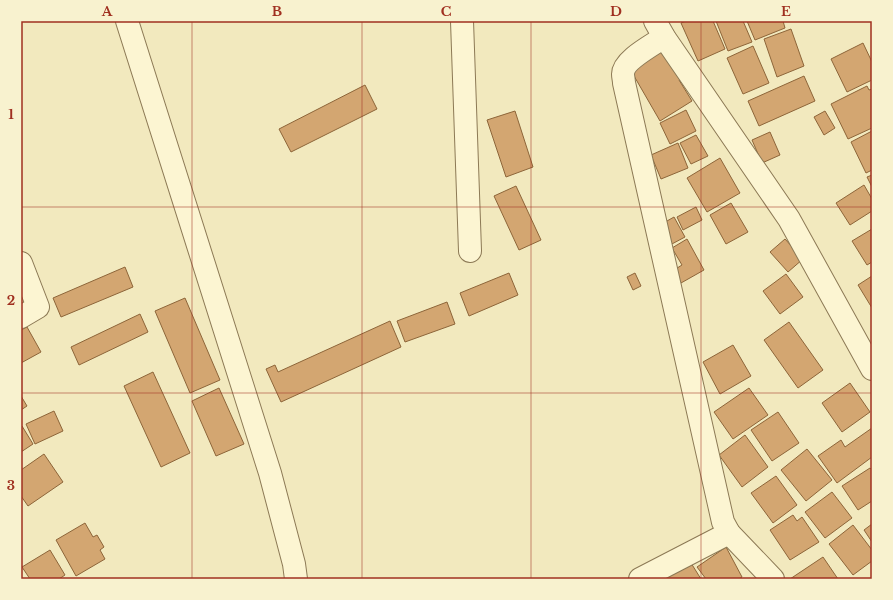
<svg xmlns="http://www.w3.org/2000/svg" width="893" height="600" font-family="'Libre Baskerville',serif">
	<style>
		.building { fill: #d3a671; stroke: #8d6539 }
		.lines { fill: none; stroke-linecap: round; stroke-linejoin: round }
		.minor-casing { stroke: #8c7955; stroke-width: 24 }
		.minor { stroke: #fcf5d2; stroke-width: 22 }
		.grid { fill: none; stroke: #a03020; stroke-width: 1; stroke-opacity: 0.55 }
		.neatline { fill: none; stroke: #a03020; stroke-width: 1.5 }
		.grid-label { font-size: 13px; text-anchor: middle; font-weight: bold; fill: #a03020 }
	</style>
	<rect width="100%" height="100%" fill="#f2e9be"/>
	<!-- building -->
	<g class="building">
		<path d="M 686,21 L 713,21 L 725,49 L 698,61 L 681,23 Z"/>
		<path d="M 716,21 L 743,21 L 752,42 L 728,51 Z"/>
		<path d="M 747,21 L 783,21 L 785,28 L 755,40 Z"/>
		<path d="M 791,29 L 804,66 L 777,77 L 764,39 Z"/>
		<path d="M 863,43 L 872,62 L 872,80 L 847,92 L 831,59 Z"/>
		<path d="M 753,46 L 769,83 L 743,94 L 727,58 Z"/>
		<path d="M 662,50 L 685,76 L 679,80 L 692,101 L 660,121 L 630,69 Z"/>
		<path d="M 804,76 L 815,101 L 759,126 L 748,101 Z"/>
		<path d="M 365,85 L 377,109 L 291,152 L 279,129 Z"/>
		<path d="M 867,86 L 869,90 L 872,89 L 872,128 L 848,139 L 831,104 Z"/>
		<path d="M 686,110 L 696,131 L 670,144 L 660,123 Z"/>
		<path d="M 515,111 L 533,167 L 506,177 L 487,120 Z"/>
		<path d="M 825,111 L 835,128 L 824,135 L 814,117 Z"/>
		<path d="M 872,131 L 872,170 L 866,173 L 851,142 Z"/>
		<path d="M 770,132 L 780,155 L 762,163 L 752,140 Z"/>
		<path d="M 696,135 L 708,156 L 691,164 L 680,143 Z"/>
		<path d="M 678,143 L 688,168 L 661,179 L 651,155 Z"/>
		<path d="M 720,158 L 740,193 L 707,212 L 687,178 Z"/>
		<path d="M 872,175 L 872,187 L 867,177 Z"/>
		<path d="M 864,185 L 872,199 L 872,211 L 850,225 L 836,203 Z"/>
		<path d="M 516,186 L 541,240 L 519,250 L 494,196 Z"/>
		<path d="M 731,203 L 748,232 L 726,244 L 710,215 Z"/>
		<path d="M 696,207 L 702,220 L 683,230 L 677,217 Z"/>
		<path d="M 674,217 L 685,237 L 670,245 L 660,225 Z"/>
		<path d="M 872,229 L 872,262 L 867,265 L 852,241 Z"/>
		<path d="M 687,239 L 704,270 L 681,283 L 674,270 L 682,265 L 672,248 Z"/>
		<path d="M 785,239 L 803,259 L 788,272 L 770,252 Z"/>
		<path d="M 125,267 L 133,287 L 61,317 L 53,298 Z"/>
		<path d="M 509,273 L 518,295 L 469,316 L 460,293 Z"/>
		<path d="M 635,273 L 641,286 L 633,290 L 627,277 Z"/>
		<path d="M 786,274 L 803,297 L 780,314 L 763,291 Z"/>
		<path d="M 872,276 L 872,308 L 858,285 Z"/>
		<path d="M 185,298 L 220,380 L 190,393 L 155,311 Z"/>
		<path d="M 447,302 L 455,324 L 405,342 L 397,321 Z"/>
		<path d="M 140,314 L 148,332 L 79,365 L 71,347 Z"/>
		<path d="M 390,321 L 401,347 L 281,402 L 266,369 L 275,365 L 278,372 Z"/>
		<path d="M 789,322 L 823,370 L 798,388 L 764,340 Z"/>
		<path d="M 27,327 L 41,352 L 21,363 L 21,330 Z"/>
		<path d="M 733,345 L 751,376 L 720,394 L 703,362 Z"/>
		<path d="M 153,372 L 190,453 L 161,467 L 124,386 Z"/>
		<path d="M 850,383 L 870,412 L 842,432 L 822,403 Z"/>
		<path d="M 219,388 L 244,444 L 216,456 L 192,401 Z"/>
		<path d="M 749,388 L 768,415 L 733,439 L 714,412 Z"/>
		<path d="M 21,396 L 27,406 L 21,410 Z"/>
		<path d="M 54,411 L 63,431 L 35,444 L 26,424 Z"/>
		<path d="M 778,412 L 799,443 L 772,461 L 751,430 Z"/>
		<path d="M 22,426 L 33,444 L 21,452 L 21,427 Z"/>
		<path d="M 872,428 L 872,457 L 837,483 L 818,456 L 841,440 L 845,447 Z"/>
		<path d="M 745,435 L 768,467 L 742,487 L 719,455 Z"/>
		<path d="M 807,449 L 832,480 L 806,501 L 781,470 Z"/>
		<path d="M 44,454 L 63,482 L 28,506 L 21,496 L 21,470 Z"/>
		<path d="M 870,468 L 872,470 L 872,501 L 858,510 L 842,486 Z"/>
		<path d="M 776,476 L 797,505 L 773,523 L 751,493 Z"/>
		<path d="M 832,492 L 852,518 L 825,538 L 805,512 Z"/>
		<path d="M 793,515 L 797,521 L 802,517 L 819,542 L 790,560 L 770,530 Z"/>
		<path d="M 85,523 L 93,537 L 97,535 L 104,547 L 100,550 L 105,559 L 76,576 L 56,540 Z"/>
		<path d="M 872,524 L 872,542 L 864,530 Z"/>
		<path d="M 853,525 L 872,550 L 872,561 L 853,575 L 829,544 Z"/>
		<path d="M 726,547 L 742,577 L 739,579 L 706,579 L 697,567 Z"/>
		<path d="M 50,550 L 65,575 L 59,579 L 30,579 L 22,567 Z"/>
		<path d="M 823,557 L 838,579 L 790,579 Z"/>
		<path d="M 691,563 L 701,579 L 669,579 L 667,577 Z"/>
	</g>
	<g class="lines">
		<defs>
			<g id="minor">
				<path d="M 127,21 L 270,473 L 294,564 L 296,579"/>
				<path d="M 462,21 L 470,251"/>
				<path d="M 655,21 L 664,37 L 789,219 L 872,369"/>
				<path d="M 664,37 C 653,45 623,60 623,74 C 623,77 624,80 624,83 L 723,522 L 729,533 L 773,579"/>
				<path d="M 21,263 L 38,307 L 21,317"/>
				<path d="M 640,579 L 729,533"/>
			</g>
		</defs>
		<!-- minor casing -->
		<use href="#minor" class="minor-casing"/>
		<!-- minor -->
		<use href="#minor" class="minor"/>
	</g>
	<!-- grid -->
	<path class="grid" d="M 192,21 L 192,579M 362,21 L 362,579M 531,21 L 531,579M 701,21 L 701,579M 21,207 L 872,207M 21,393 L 872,393"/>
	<!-- border -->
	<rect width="893" height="600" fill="none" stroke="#f8f2cf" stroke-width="44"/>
	<rect x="22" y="22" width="849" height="556" class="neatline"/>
	<g class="grid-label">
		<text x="107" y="16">A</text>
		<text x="277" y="16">B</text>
		<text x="446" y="16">C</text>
		<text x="616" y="16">D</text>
		<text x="786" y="16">E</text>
		<text x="11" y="119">1</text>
		<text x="11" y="305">2</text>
		<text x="11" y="490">3</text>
	</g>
</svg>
